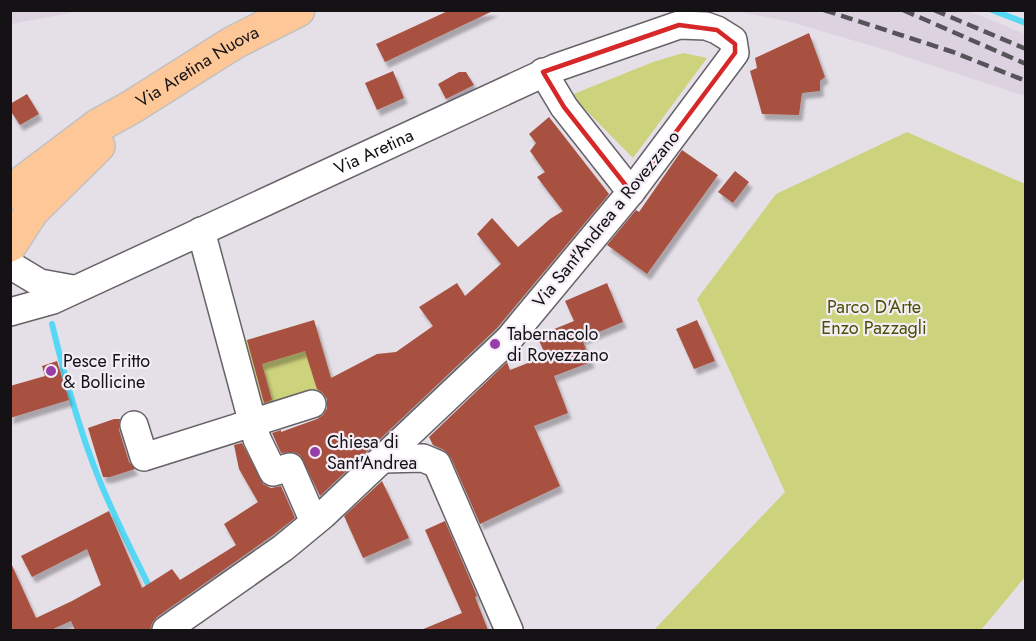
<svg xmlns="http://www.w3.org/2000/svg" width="1036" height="641" font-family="Jost,sans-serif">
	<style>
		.built { fill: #dcd2e0 }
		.green { fill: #cdd27d }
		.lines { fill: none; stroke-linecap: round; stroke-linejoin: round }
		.stream { stroke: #56d7f4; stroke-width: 6 }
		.building { fill: #a85141; filter: url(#shadow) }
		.minor-casing { stroke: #666268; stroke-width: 30 }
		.major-casing { stroke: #c2c1c2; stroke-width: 36 }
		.minor { stroke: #fff; stroke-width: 27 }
		.major { stroke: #fdc797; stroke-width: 33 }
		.rail { stroke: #575459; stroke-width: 4.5; stroke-dasharray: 12 6; stroke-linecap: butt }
		.marked { fill: none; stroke: #d62828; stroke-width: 4.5; stroke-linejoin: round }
		.poi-dot { fill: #983ea9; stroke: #f3edf5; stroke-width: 2 }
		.labels { text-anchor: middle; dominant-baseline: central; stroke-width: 4.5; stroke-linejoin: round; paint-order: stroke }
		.street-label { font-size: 18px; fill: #141215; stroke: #f3edf5 }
		.park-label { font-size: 18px; fill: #4d4f03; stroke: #f3edf5 }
		.poi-label { font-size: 18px; fill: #141215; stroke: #f3edf5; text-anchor: start }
	</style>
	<defs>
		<filter id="shadow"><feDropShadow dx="3.5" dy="6" stdDeviation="1.5" flood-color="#0004"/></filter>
	</defs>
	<rect width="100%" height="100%" fill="#e5e0e8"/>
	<!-- built -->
	<g class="built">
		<path d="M 10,11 L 11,10 L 81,11 L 11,24 Z"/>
		<path d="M 734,11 L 969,11 L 1025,34 L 1025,96 L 879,48 L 787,21 Z"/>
	</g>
	<!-- green -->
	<g class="green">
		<path d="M 683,53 L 707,58 L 633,158 L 571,95 L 653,62 Z"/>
		<path d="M 907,132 L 1025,184 L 1025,577 L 981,630 L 654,630 L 785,492 L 697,299 L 776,194 Z"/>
		<path d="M 314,320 L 336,394 L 259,418 L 237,343 Z"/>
	</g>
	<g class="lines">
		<!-- stream -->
		<g class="stream">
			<path d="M 992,10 L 1026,23"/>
			<path d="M 52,324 C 64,374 78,426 97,474 C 112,513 131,549 149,586"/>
		</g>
	</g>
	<!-- building -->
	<g class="building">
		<path d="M 450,10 L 495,10 L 385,62 L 376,44 Z"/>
		<path d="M 809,33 L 825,77 L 820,81 L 820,91 L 802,93 L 799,115 L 762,114 L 750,71 L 757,68 L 755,58 Z"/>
		<path d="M 393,71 L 404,98 L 377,110 L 365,83 Z"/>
		<path d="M 459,72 L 466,72 L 474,85 L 446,99 L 438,84 Z"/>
		<path d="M 27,94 L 39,114 L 20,125 L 10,110 L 10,104 Z"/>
		<path d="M 549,117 L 609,194 L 497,328 L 320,496 L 300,455 L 293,452 L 281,453 L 272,433 L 281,430 L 281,432 L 317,419 L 323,415 L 327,408 L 327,399 L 323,393 L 317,389 L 305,351 L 262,364 L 272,400 L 264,403 L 247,340 L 314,320 L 331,378 L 377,354 L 396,352 L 433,326 L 419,307 L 457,283 L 465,296 L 501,264 L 477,234 L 492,218 L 518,247 L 550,219 L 563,211 L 537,177 L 545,172 L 530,151 L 536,143 L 529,134 Z"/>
		<path d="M 682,150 L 718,175 L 647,274 L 607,245 L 636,210 L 639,212 Z"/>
		<path d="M 735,171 L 749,182 L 733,203 L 718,192 Z"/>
		<path d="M 607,283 L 623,322 L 582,339 L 591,362 L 554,376 L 568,413 L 534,426 L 560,486 L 480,524 L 451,458 L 444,450 L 433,445 L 429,437 L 507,362 L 510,370 L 546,356 L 537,336 L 574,321 L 565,301 Z"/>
		<path d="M 697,320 L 715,361 L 694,369 L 676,329 Z"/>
		<path d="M 57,361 L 69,400 L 10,418 L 10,386 L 45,376 L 42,366 Z"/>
		<path d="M 114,419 L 120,419 L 119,430 L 129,462 L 135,469 L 110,477 L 103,477 L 88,428 Z"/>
		<path d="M 242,443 L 263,484 L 271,488 L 281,486 L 295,518 L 273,535 L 157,617 L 152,623 L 150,630 L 75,630 L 71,621 L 51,630 L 10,630 L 10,561 L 36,618 L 72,601 L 101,585 L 87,549 L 32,577 L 21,556 L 109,511 L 142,588 L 172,569 L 180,580 L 236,545 L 224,524 L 258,502 L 239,469 L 234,445 Z"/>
		<path d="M 382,481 L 409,538 L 363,558 L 344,516 Z"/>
		<path d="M 445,521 L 477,596 L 475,597 L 488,630 L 421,630 L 462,613 L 425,530 Z"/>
	</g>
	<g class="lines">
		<defs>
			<g id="minor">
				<path d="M 543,72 L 564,107 L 631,192"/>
				<path d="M 201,231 L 257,439 L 273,472 L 290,467 L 314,522"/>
				<path d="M 10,265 L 40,283 L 73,289"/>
				<path id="s1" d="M 10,312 L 53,300 L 555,68 L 679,25 L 706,26 L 717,30 L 733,40 L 735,53 L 631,192 L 509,339 L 323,515 L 283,548 L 166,630"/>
				<path d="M 134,425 L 144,457 L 312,404"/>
				<path d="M 383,459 L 423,458 L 437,464 L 509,630"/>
			</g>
			<g id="major">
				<path id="s2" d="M 10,192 L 99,125 L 130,108 L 233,43 L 298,10"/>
				<path d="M 10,245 L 32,211 L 98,146"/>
			</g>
		</defs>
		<!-- minor casing -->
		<use href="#minor" class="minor-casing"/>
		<!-- major casing -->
		<use href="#major" class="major-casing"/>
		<!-- minor -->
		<use href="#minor" class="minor"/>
		<!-- major -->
		<use href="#major" class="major"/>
		<!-- rail -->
		<g class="rail">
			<path d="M 824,10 L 953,52 L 1026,81"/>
			<path d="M 903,10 L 1026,64"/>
			<path d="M 934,10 L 1026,49"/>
		</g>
	</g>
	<!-- marked area -->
	<path class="marked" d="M 679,25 L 717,30 L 735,44 L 735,53 L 631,192 L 564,107 L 543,72 Z"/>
	<!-- markers -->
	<g class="poi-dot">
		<circle cx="495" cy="344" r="6"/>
		<circle cx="51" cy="371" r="6"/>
		<circle cx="315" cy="452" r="6"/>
	</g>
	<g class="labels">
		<!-- street labels -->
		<g class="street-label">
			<text stroke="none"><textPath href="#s2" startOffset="226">Via Aretina Nuova</textPath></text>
			<text stroke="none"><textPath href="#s1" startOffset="398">Via Aretina</textPath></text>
			<text transform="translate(606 219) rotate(-51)">Via Sant'Andrea a Rovezzano</text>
		</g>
		<!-- park labels -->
		<g class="park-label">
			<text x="874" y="307">Parco D'Arte<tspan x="874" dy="21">Enzo Pazzagli</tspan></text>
		</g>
		<!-- poi labels -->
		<g class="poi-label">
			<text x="507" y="334">Tabernacolo<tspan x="507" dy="21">di Rovezzano</tspan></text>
			<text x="63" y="361">Pesce Fritto<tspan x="63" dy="21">&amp; Bollicine</tspan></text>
			<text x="327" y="442">Chiesa di<tspan x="327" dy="21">Sant'Andrea</tspan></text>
		</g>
	</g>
	<!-- border -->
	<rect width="1036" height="641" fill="none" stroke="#141215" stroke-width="24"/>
</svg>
